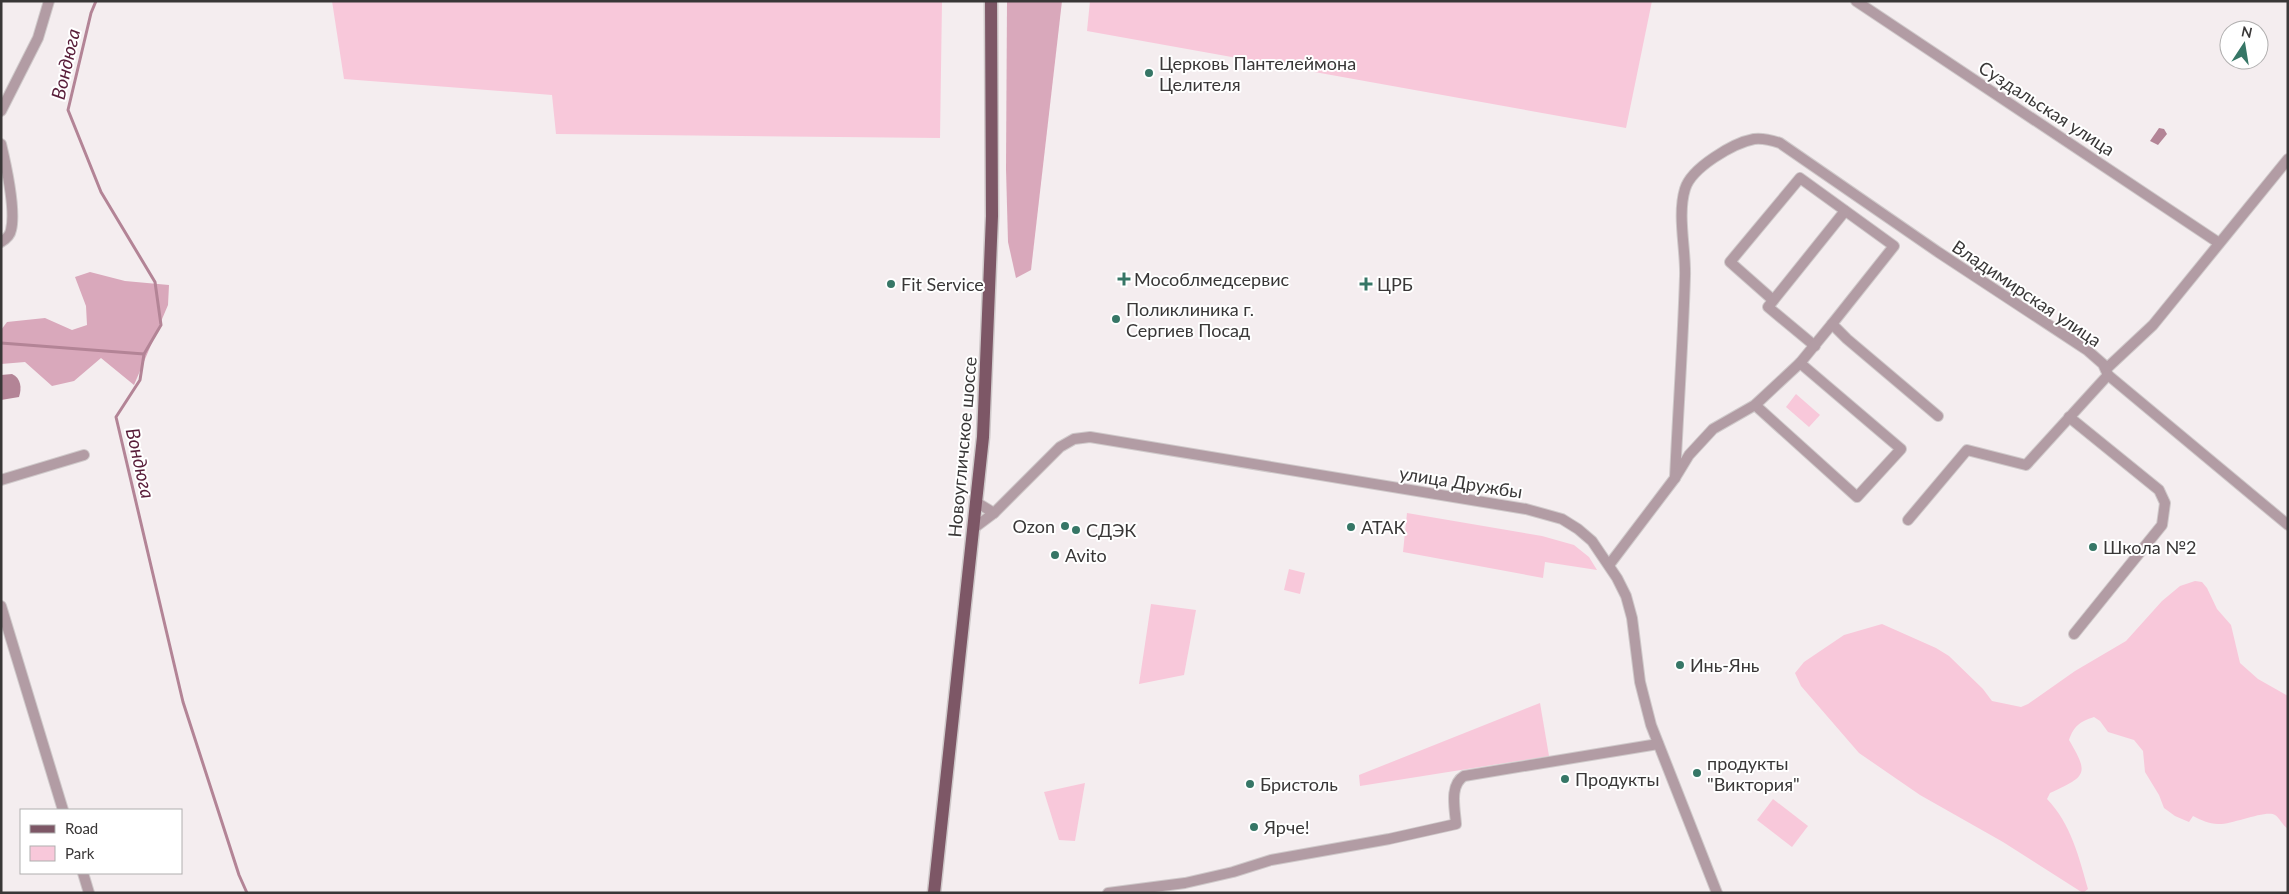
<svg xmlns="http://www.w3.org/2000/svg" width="2289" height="894" font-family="Lato,sans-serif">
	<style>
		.green { fill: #f8c8da }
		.forest { fill: #d9a8bb }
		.water { fill: #b38496 }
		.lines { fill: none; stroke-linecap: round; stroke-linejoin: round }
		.stream { stroke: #b38496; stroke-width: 3 }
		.minor-casing { stroke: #cfc9ca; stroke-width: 12 }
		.major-casing { stroke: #cfc9ca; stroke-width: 15 }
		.minor { stroke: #b29ca4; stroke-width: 10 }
		.major { stroke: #7d5766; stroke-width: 12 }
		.poi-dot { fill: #367666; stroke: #fff; stroke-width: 2 }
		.labels { text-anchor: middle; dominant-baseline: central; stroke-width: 4; stroke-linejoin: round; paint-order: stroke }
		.poi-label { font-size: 18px; fill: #393737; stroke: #fff; text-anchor: start }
		.street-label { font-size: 18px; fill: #393737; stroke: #fff }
		.water-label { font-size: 19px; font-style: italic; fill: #581d39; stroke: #fff }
	</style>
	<rect width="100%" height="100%" fill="#f4edef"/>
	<!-- green -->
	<g class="green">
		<path d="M 332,1 L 942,1 L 940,138 L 556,134 L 552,95 L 344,79 Z"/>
		<path d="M 1090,1 L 1652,1 L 1626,128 L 1087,31 Z"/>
		<path d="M 1796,394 L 1820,415 L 1809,427 L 1786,407 Z"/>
		<path d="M 1407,513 L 1542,536 L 1574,545 L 1589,557 L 1597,570 L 1545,562 L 1543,578 L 1403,552 Z"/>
		<path d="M 1289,569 L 1305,573 L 1300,594 L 1284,590 Z"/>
		<path d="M 2195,581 L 2202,582 L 2207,588 L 2217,609 L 2231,625 L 2240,663 L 2258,679 L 2288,696 L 2288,829 C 2282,825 2280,818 2275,815 C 2267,809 2231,825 2218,824 C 2209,824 2201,820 2193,816 L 2189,822 L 2175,816 L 2164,808 L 2159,795 L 2145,772 L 2143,751 L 2134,740 L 2108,732 L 2100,721 L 2094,717 C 2079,722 2074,726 2069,740 C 2089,774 2087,776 2050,793 L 2047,799 C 2071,824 2079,857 2088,889 L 2083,893 L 2003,842 L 1920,795 L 1859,753 L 1801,686 L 1795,673 L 1804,662 L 1844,635 L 1882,624 L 1936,648 L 1949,656 L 1983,689 L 1992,701 L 2021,707 L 2028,704 L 2075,671 L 2126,641 L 2162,601 L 2180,586 Z"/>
		<path d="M 1151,604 L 1196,610 L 1184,675 L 1139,684 Z"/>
		<path d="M 1540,703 L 1549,756 L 1360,786 L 1359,775 Z"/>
		<path d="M 1085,783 L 1075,841 L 1059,840 L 1044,792 Z"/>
		<path d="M 1773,799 L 1808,826 L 1792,847 L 1757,820 Z"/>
	</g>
	<!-- forest -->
	<g class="forest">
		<path d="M 1007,1 L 1062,1 L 1031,270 L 1016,278 L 1008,242 L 1006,169 Z"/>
		<path d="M 90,272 L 125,281 L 169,285 L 168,305 L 134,385 L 101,358 L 74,381 L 52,386 L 25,362 L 1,364 L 1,330 L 7,322 L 45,318 L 72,330 L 87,325 L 86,306 L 75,277 Z"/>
	</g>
	<!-- water -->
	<g class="water">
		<path d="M 2159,128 L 2164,129 L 2167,134 L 2158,145 L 2150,141 Z"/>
		<path d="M 12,374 C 21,378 22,388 19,397 L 1,400 L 1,375 Z"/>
	</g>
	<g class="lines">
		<!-- stream -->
		<g class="stream">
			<path d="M 96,1 L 91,13 L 68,110 L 101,192 L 155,282 L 161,325 L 144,354 L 140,380 L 116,417 L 183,702 L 239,875 L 247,893"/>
			<path d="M 1,343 L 144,354"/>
		</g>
		<defs>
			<g id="minor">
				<path d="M 1856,1 L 2219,243"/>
				<path d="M 1,111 L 38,38 L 49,1"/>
				<path d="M 1,144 C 6,165 16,210 11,230 C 10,236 6,239 1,242"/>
				<path d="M 1773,300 L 1730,262 L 1800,178 L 1894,246 L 1832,324"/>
				<path d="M 1815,346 L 1768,307 L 1845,211"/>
				<path d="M 2106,369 L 2153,325 L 2288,159"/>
				<path d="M 1755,405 L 1857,497 L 1901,449 L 1800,363"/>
				<path d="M 2069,417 L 2159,490 L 2165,503 L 2162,525 L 2074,634"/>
				<path d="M 1675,478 C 1678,411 1683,344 1685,276 C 1686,250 1677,215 1685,189 C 1691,168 1733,143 1754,139 C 1762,138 1771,140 1780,143 L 1938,252 L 2087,350 L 2103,364 L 2108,375 L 2288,525"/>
				<path d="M 1,480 L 84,455"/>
				<path d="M 976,502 L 994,513 L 1060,447 L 1074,439 L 1090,437 L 1526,509 L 1562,519 L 1578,529 L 1592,541 L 1617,578 L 1626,596 L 1632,618 L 1640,682 L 1651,725 L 1717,893"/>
				<path d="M 1908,520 L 1967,450 L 2026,465 L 2108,375"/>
				<path d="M 974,528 L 994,513"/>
				<path d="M 1609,565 L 1675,478 L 1689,455 L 1713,429 L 1755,405 L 1800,363 L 1832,324 L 1847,339 L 1938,416"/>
				<path d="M 1,606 L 63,810"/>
				<path d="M 83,873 L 89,893"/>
				<path d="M 1108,893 L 1185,883 L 1233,872 L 1271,860 L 1389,839 L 1456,824 C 1455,809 1449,785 1464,776 L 1658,744"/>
			</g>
			<path id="major" d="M 934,893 L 983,437 L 992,216 L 991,1"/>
		</defs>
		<!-- minor casing -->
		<use href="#minor" class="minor-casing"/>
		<!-- major casing -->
		<use href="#major" class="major-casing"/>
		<!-- minor -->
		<use href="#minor" class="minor"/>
		<!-- major -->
		<use href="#major" class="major"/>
	</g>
	<!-- markers -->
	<g class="poi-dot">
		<circle cx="1149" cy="73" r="5"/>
		<path d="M1121.5 271.5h5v5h5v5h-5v5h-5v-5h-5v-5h5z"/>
		<circle cx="891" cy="284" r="5"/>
		<path d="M1363.5 276.5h5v5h5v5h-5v5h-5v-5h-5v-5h5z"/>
		<circle cx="1116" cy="319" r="5"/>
		<circle cx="1065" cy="526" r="5"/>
		<circle cx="1351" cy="527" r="5"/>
		<circle cx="1076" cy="530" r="5"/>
		<circle cx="2093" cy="547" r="5"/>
		<circle cx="1055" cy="555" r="5"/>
		<circle cx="1680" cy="665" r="5"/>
		<circle cx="1697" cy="773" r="5"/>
		<circle cx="1565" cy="779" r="5"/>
		<circle cx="1250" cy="784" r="5"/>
		<circle cx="1254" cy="827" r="5"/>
	</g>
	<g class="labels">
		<!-- poi labels -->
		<g class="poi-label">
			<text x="1159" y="63">Церковь Пантелеймона<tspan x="1159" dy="21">Целителя</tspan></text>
			<text x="1134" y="279">Мособлмедсервис</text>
			<text x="901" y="284">Fit Service</text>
			<text x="1377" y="284">ЦРБ</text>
			<text x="1126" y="309">Поликлиника г.<tspan x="1126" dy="21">Сергиев Посад</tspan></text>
			<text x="1055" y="526" text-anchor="end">Ozon</text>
			<text x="1361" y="527">АТАК</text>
			<text x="1086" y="530">СДЭК</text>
			<text x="2103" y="547">Школа №2</text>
			<text x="1065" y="555">Avito</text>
			<text x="1690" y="665">Инь-Янь</text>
			<text x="1707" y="763">продукты<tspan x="1707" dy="21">"Виктория"</tspan></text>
			<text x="1575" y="779">Продукты</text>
			<text x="1260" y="784">Бристоль</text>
			<text x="1264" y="827">Ярче!</text>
		</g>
		<!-- street labels -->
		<g class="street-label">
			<text transform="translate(2047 108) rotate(33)">Суздальская улица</text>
			<text transform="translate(2027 293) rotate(34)">Владимирская улица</text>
			<text transform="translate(962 447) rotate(-85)">Новоугличское шоссе</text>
			<text transform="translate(1461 482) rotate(9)">улица Дружбы</text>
		</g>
		<!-- water labels -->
		<g class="water-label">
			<text transform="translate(65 64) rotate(-77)">Вондюга</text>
			<text transform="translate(141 463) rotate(77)">Вондюга</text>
		</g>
	</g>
	<!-- border -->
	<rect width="2289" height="894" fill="none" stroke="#393737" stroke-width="5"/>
	<!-- legend -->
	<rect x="20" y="809" width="162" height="65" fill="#ffffff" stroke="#b0afaf"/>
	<rect x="30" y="825" width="25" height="8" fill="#7d5766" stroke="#b0afaf"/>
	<text x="65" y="834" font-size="15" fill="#393737">Road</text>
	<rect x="30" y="846" width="25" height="15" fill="#f8c8da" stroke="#b0afaf"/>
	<text x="65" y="859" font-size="15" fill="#393737">Park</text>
	<!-- north arrow -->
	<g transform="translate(2244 45) rotate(12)"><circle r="24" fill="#ffffff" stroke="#b0afaf"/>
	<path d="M0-4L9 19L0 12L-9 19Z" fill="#367666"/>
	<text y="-8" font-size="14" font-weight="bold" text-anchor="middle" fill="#393737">N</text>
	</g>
</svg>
